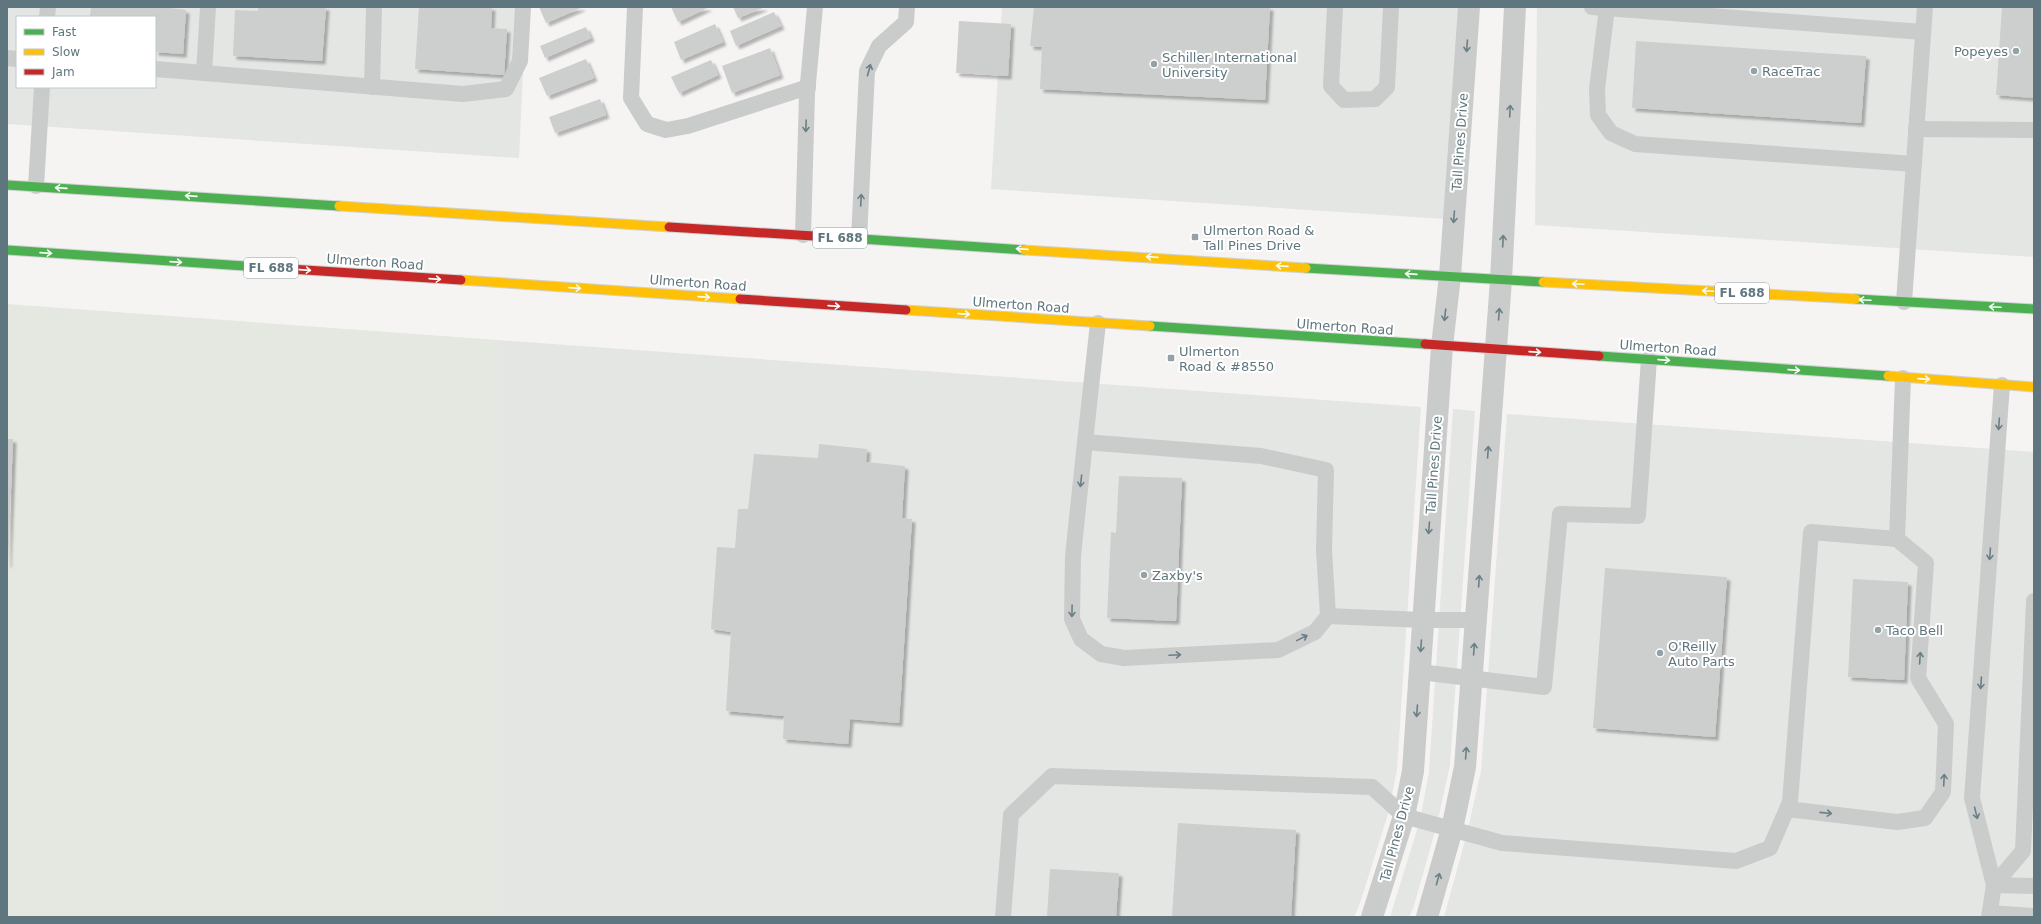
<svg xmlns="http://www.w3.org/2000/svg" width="2041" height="924" font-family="'DejaVu Sans',sans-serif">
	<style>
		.built { fill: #e4e6e4; fill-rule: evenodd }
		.green { fill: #e5e7e1 }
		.building { fill: #cdcfcf; filter: url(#shadow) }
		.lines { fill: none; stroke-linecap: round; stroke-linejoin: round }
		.fast-casing { stroke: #d1d2d3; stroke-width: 11 }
		.slow-casing { stroke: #d1d2d3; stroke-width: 11 }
		.jam-casing { stroke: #d1d2d3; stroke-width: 11 }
		.lane { stroke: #cacccc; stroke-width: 16 }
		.street { stroke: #cacccc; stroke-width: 22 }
		.fast { stroke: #4caf50; stroke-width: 9 }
		.slow { stroke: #ffc107; stroke-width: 9 }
		.jam { stroke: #c62828; stroke-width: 9 }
		.oneway { stroke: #6a7f86 }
		.oneway2 { stroke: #f6fbf6 }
		.poi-dot { fill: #94a2a7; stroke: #fff; stroke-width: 1.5 }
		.labels { text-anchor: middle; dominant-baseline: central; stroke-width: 4; stroke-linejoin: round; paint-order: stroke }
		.shield { fill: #fff; stroke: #8f9fa5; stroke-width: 1 }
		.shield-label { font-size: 12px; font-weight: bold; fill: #5f767e }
		.poi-label { font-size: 13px; fill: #5f767e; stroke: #fff; text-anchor: start }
		.street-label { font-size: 13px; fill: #5f767e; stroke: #fff }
	</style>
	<defs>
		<filter id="shadow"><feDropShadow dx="3.5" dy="3.5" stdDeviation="1" flood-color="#0004"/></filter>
	</defs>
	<rect width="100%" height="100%" fill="#f5f4f3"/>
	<!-- built -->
	<g class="built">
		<path d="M 7,7 L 526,7 L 519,158 L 7,124 ZM 17,17 L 155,17 L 155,87 L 17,87 Z"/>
		<path d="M 1002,7 L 1475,7 L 1460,220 L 991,189 Z"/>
		<path d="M 1537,7 L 2034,7 L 2034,257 L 1535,225 Z"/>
		<path d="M 497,340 L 1421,407 L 1397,769 L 1389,811 L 1360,903 L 1354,917 L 497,916 Z"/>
		<path d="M 1453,409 L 1475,411 L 1450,765 L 1437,824 L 1413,909 L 1409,917 L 1390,917 L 1420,820 L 1429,772 Z"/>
		<path d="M 1507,414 L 2034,452 L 2034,917 L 1444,917 L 1467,833 L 1481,771 Z"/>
	</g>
	<!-- green -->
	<path class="green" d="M 7,304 L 497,340 L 497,916 L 503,917 L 7,917 Z"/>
	<!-- building -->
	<g class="building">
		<path d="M 91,7 L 162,7 L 186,10 L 183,54 L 155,52 L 155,17 L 90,17 Z"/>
		<path d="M 258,7 L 326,7 L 322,61 L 233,56 L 235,10 L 258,11 Z"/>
		<path d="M 419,7 L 492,7 L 491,28 L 507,29 L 504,75 L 415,69 Z"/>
		<path d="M 539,7 L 583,7 L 546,23 Z"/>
		<path d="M 671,7 L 709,7 L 678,22 Z"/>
		<path d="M 733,7 L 765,7 L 738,18 Z"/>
		<path d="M 1034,7 L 1270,7 L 1265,100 L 1040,89 L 1042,47 L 1030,46 Z"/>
		<path d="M 2002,7 L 2034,7 L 2034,98 L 1996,95 Z"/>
		<path d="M 774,12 L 781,26 L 736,46 L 730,31 Z"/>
		<path d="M 959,21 L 1011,24 L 1008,76 L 956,73 Z"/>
		<path d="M 715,24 L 723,42 L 681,60 L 674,42 Z"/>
		<path d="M 586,27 L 591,38 L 545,58 L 540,46 Z"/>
		<path d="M 1636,41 L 1866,56 L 1861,123 L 1632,108 Z"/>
		<path d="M 770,48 L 780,75 L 732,93 L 722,66 Z"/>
		<path d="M 586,59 L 594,78 L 547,96 L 539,78 Z"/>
		<path d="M 711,60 L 718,75 L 679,93 L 671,77 Z"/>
		<path d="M 600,99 L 606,115 L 555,133 L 549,117 Z"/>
		<path d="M 7,439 L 13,439 L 8,564 L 7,564 Z"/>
		<path d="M 819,444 L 867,449 L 866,462 L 905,466 L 902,518 L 912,519 L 899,723 L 850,719 L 848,744 L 783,739 L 784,716 L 726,711 L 731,632 L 711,629 L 717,547 L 735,548 L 738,509 L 748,509 L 754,454 L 818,458 Z"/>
		<path d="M 1119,476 L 1182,478 L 1176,621 L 1107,618 L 1111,532 L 1116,533 Z"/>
		<path d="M 1605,568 L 1727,577 L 1715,737 L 1593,728 Z"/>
		<path d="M 1853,579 L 1908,582 L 1904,680 L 1848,677 Z"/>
		<path d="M 1178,823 L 1296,830 L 1291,917 L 1172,917 Z"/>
		<path d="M 1050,869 L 1119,873 L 1116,917 L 1047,917 Z"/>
	</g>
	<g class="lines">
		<defs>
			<g id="fast">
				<path d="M 7,185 L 339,206"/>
				<path d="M 862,239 L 1024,250"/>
				<path d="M 7,250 L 274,268"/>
				<path d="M 1306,268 L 1543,282"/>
				<path d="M 1856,299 L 2034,309"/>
				<path d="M 1150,326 L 1425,344"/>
				<path d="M 1599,356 L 1888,376"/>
			</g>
			<g id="slow">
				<path d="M 339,206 L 669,227"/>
				<path d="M 1024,250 L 1306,268"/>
				<path d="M 461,280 L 740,299"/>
				<path d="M 1543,282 L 1856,299"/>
				<path d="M 906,310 L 1150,326"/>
				<path d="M 1888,376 L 2034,387"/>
			</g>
			<g id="jam">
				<path d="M 669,227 L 862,239"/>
				<path d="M 274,268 L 461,280"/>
				<path d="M 740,299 L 906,310"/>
				<path d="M 1425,344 L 1599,356"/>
			</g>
		</defs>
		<!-- fast casing -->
		<use href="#fast" class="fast-casing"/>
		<!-- slow casing -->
		<use href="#slow" class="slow-casing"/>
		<!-- jam casing -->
		<use href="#jam" class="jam-casing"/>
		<!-- lane -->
		<g class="lane">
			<path d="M 635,7 L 631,98 L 647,124 L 666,130 L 688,126 L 808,87"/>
			<path d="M 1335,7 L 1331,86 L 1344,100 L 1375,99 L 1387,87 L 1391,7"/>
			<path d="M 1592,7 L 1923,32"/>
			<path d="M 1607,8 L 1597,89 L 1598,115 L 1611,133 L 1635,144 L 1914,164"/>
			<path d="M 47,17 L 48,7"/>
			<path d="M 7,58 L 17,59"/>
			<path d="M 155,69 L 463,94 L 506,89 L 520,61 L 523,7"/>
			<path d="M 204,73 L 208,7"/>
			<path d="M 372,87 L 374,7"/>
			<path d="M 1916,129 L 2034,130"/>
			<path d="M 36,186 L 42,87"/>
			<path d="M 803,235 L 807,94 L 815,7"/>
			<path d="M 859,239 L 867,71 L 879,46 L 906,22 L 907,7"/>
			<path d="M 1904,302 L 1925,7"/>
			<path d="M 2002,385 L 1972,798 L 1994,885 L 2023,851 L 2034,601"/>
			<path d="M 1085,442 L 1073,556 L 1072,619 L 1081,639 L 1101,654 L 1124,658 L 1278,650 L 1315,632 L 1328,616 L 1324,550 L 1326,470 L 1261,456 L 1085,442 L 1098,323"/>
			<path d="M 1328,616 L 1423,620 L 1476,620"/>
			<path d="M 1420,672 L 1544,687 L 1560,514 L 1638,516 L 1649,359"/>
			<path d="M 1787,809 L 1897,822 L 1925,818 L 1943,792 L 1946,724 L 1918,678 L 1926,563 L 1897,539"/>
			<path d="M 1990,913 L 2034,916"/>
			<path d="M 1003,917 L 1011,815 L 1052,776 L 1372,787 L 1404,816 L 1502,843 L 1736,861 L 1770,848 L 1790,802 L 1811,532 L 1897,539 L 1903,378"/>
			<path d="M 1989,917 L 1994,885 L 2034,886"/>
		</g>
		<!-- street -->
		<g class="street">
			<path d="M 1372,917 L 1404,816 L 1413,771 L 1442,346 L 1450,276 L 1469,7"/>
			<path d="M 1427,917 L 1452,829 L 1465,767 L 1501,280 L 1515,7"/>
		</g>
		<!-- fast -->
		<use href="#fast" class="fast"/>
		<!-- slow -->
		<use href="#slow" class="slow"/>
		<!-- jam -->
		<use href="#jam" class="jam"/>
	</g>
	<!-- one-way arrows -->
	<defs><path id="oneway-shaft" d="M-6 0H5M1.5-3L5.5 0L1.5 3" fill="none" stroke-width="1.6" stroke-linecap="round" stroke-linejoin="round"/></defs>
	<g class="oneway">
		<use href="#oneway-shaft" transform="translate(1467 46) rotate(94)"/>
		<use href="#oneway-shaft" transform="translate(869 70) rotate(-75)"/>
		<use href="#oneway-shaft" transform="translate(1510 111) rotate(-87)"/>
		<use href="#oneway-shaft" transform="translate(806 126) rotate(92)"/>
		<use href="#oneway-shaft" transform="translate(861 200) rotate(-87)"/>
		<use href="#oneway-shaft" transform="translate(1454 217) rotate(94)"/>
		<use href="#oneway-shaft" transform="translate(1503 241) rotate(-87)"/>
		<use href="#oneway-shaft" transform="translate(1499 314) rotate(-86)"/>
		<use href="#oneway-shaft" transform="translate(1445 315) rotate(97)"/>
		<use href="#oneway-shaft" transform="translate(1999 424) rotate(94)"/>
		<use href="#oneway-shaft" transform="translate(1488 452) rotate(-86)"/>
		<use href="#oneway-shaft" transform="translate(1081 481) rotate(96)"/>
		<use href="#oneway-shaft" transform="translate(1429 528) rotate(94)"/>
		<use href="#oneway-shaft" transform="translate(1990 554) rotate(94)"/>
		<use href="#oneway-shaft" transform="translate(1479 581) rotate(-86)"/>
		<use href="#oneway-shaft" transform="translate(1072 611) rotate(91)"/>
		<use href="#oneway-shaft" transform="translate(1302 638) rotate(-26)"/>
		<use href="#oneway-shaft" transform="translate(1421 646) rotate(94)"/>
		<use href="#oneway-shaft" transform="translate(1474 649) rotate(-86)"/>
		<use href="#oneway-shaft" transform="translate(1175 655) rotate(-3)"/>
		<use href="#oneway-shaft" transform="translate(1920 658) rotate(-86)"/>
		<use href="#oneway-shaft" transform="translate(1981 683) rotate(94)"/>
		<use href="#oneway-shaft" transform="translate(1417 711) rotate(94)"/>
		<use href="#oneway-shaft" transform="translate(1466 753) rotate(-86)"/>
		<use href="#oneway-shaft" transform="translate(1944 780) rotate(-87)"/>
		<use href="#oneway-shaft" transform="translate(1826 813) rotate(6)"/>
		<use href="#oneway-shaft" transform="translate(1976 813) rotate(76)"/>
		<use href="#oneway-shaft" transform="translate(1438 879) rotate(-74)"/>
	</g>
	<g class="oneway2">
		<use href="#oneway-shaft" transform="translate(61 188) rotate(-176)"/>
		<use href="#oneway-shaft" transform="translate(191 196) rotate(-176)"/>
		<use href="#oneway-shaft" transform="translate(1022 249) rotate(-176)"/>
		<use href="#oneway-shaft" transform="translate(46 253) rotate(4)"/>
		<use href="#oneway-shaft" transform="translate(1152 257) rotate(-176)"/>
		<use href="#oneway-shaft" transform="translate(176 262) rotate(4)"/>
		<use href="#oneway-shaft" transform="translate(1282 266) rotate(-176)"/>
		<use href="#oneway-shaft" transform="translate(305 270) rotate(4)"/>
		<use href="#oneway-shaft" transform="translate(1411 274) rotate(-176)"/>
		<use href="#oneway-shaft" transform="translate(435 279) rotate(4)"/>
		<use href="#oneway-shaft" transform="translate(1578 284) rotate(-177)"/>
		<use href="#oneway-shaft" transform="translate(575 288) rotate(4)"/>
		<use href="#oneway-shaft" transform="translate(1708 291) rotate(-177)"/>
		<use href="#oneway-shaft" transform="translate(704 297) rotate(4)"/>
		<use href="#oneway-shaft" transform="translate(1865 300) rotate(-177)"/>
		<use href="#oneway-shaft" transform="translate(834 306) rotate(4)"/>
		<use href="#oneway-shaft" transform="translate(1995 307) rotate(-177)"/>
		<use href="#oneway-shaft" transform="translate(964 314) rotate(4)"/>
		<use href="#oneway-shaft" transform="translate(1535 352) rotate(4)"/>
		<use href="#oneway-shaft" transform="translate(1664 360) rotate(4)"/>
		<use href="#oneway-shaft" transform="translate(1794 370) rotate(4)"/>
		<use href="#oneway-shaft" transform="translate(1924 379) rotate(4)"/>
	</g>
	<!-- markers -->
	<g class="poi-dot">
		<circle cx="2016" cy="51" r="4"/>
		<circle cx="1154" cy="64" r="4"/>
		<circle cx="1754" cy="71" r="4"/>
		<rect x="1191" y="233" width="8" height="8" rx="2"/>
		<rect x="1167" y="354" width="8" height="8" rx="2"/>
		<circle cx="1144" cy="575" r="4"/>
		<circle cx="1878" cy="630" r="4"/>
		<circle cx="1660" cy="653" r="4"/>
	</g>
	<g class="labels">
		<!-- shield labels -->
		<g class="shield">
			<rect x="813" y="228" width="54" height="20" rx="3"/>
			<rect x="244" y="258" width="54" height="20" rx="3"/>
			<rect x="1715" y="283" width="54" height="20" rx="3"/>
		</g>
		<g class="shield-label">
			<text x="840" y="238">FL 688</text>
			<text x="271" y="268">FL 688</text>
			<text x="1742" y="293">FL 688</text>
		</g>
		<!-- poi labels -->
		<g class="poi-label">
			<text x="2008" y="51" text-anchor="end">Popeyes</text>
			<text x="1162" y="57">Schiller International<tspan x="1162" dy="15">University</tspan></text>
			<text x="1762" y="71">RaceTrac</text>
			<text x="1203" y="230">Ulmerton Road &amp;<tspan x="1203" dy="15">Tall Pines Drive</tspan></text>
			<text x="1179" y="351">Ulmerton<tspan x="1179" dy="15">Road &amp; #8550</tspan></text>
			<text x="1152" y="575">Zaxby's</text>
			<text x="1886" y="630">Taco Bell</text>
			<text x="1668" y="646">O'Reilly<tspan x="1668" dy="15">Auto Parts</tspan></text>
		</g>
		<!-- street labels -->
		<g class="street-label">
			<text transform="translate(1460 142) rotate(-86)">Tall Pines Drive</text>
			<text transform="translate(375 262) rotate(4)">Ulmerton Road</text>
			<text transform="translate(698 283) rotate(4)">Ulmerton Road</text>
			<text transform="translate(1021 305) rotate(4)">Ulmerton Road</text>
			<text transform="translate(1345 327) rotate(4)">Ulmerton Road</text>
			<text transform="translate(1668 348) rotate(4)">Ulmerton Road</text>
			<text transform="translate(1434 465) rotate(-86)">Tall Pines Drive</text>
			<text transform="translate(1397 834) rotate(-75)">Tall Pines Drive</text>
		</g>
	</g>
	<!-- border -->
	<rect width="2041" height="924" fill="none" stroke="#5f767e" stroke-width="16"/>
	<!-- legend -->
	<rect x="16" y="16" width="140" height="72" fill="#ffffff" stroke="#bfc8cb"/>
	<rect x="24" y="29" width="20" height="6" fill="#4caf50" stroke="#bfc8cb"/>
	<text x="52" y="36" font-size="12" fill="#5f767e">Fast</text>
	<rect x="24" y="49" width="20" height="6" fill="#ffc107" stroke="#bfc8cb"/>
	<text x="52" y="56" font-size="12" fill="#5f767e">Slow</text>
	<rect x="24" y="69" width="20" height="6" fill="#c62828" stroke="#bfc8cb"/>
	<text x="52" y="76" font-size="12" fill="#5f767e">Jam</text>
</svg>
